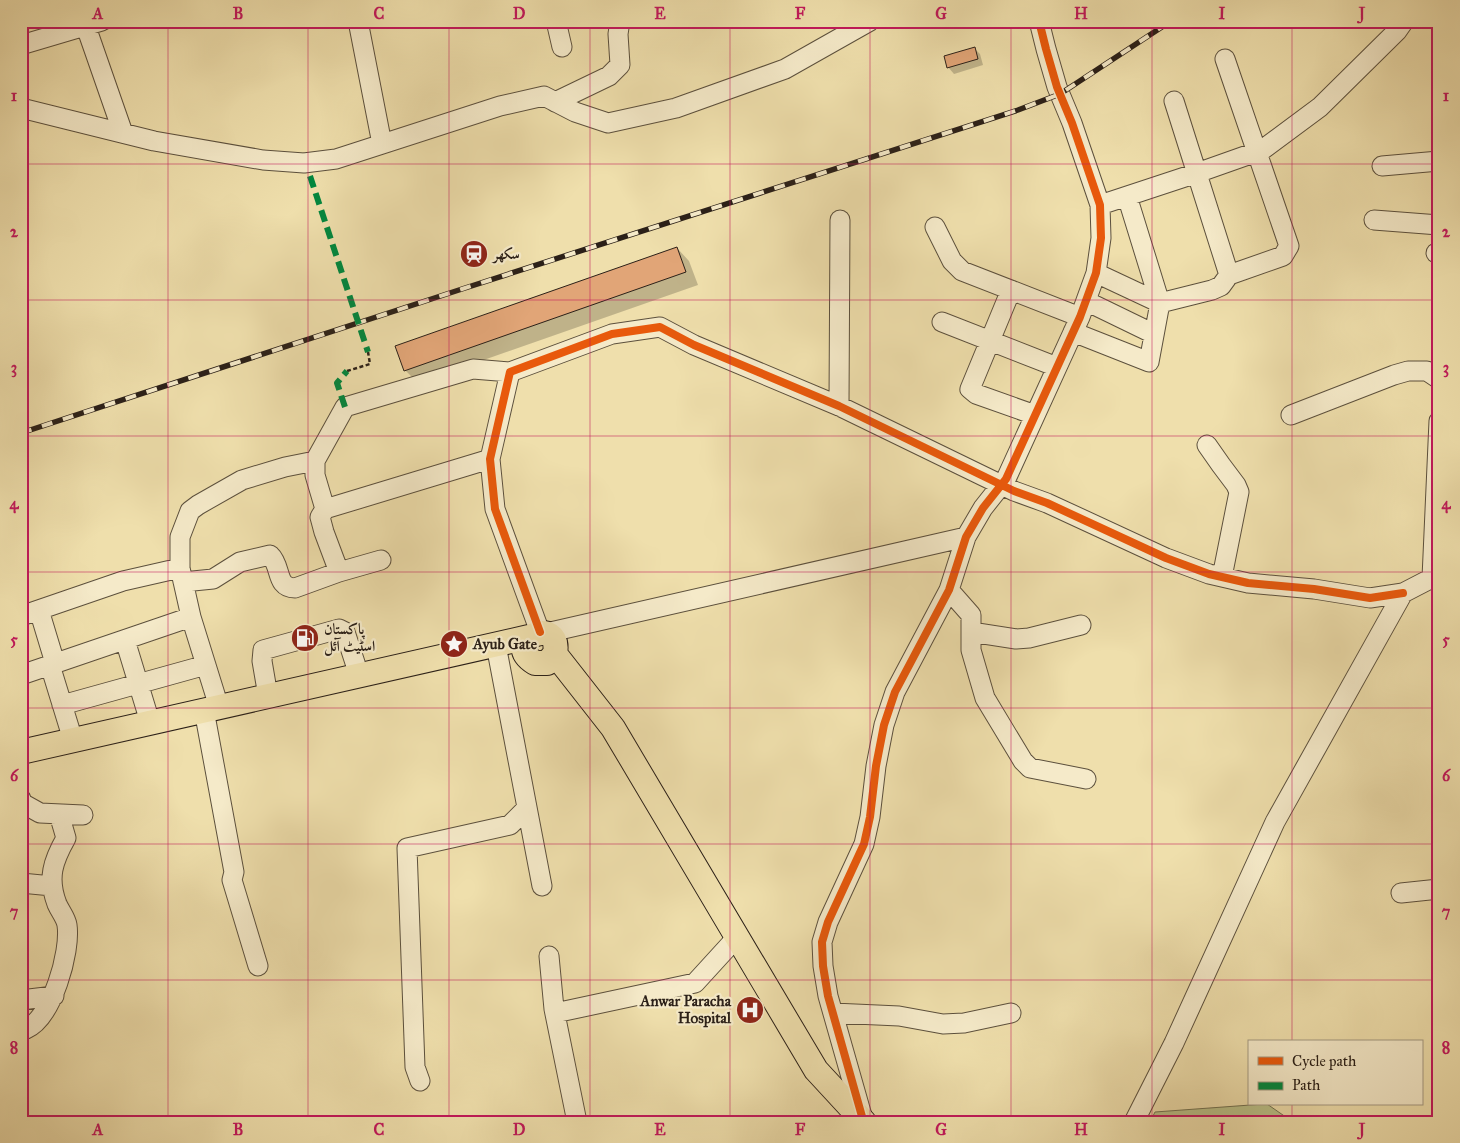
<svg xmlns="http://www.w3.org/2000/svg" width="1460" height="1143" viewBox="0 0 1460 1143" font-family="'IM FELL Great Primer',Amiri,serif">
	<rect width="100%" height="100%" fill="#efdfac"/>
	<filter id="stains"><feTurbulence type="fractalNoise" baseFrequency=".004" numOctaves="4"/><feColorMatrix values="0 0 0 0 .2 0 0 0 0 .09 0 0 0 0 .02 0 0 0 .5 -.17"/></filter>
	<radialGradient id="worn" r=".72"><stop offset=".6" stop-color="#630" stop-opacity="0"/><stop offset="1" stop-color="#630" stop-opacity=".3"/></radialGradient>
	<!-- green -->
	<path fill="#bac189" stroke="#727050" d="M1264,1104H1267L1293,1122H1150L1155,1112Z"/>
	<!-- shadow -->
	<path fill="#0003" d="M974,48L980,54L983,65L954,74L948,67Z
		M677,248L689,261L698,285L418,383L405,370Z"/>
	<!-- building -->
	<path fill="#e1a577" stroke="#2b2018" d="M975,47L978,59L947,68L944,56Z
		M677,247L686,272L404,371L395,346Z"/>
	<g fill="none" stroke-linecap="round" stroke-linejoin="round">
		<defs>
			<path id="minor" d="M84,21L123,133
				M358,21L382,144
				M556,21L562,47
				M21,45L102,21
				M1174,101L1229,275
				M555,102L609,76L620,65L618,34L620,21
				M21,108L154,141L263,160L304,163L336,159L500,106L544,96L575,112L608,123L676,108L785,69L870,21
				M1382,166L1439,161
				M1100,205L1197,173L1262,150L1320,107L1397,31L1404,21
				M1374,220L1439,225
				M935,227L952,261L962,271L1080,317
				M1436,253H1439
				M1096,273L1160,303L1212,290L1221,286L1229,275L1283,256L1289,246L1225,59
				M1011,290L970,389L976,394L1035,415
				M1086,301L1154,334
				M942,322L1057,367
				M1073,332L1149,362L1160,303L1127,196
				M839,406L840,220
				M1291,415L1394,375L1408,371H1427L1439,379
				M1207,445L1221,465L1236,485L1239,492L1222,577
				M325,509L490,459
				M339,572L324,532L320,517L325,509L315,475V461L345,407L473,369L510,372
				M1432,578L1439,421
				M183,582L213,579L240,562L270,555C282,566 275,588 295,588L339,572L381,560
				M949,590L971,615V650L985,698L1023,761L1030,768L1086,779
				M39,610L55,663
				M21,616L123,581L180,568
				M540,632L495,509L490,459L510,372L612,334L660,327L694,345L839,406L1014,491L1047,503L1166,558L1209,574L1248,583L1314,589L1370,598L1403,593
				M971,632L1016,639L1029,638L1081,625
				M546,633L966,537
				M125,640L150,722
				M496,645L542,886
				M50,665L73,740
				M21,675L191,617
				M268,696L262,661L263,650L339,629L345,632L359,675
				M62,705L206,665
				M219,707L191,617L180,568V537L190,511L198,505L242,480L285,467L315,461
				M204,710L234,872L232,880L258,966
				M21,799L22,803L40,813L83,815
				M21,883L52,886
				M1401,893L1439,889
				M549,956L554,1009L577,1122
				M21,1000L54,996
				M555,1013L695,983L737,937
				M833,1013L899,1016L943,1024L964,1023L1011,1013
				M21,1027L26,1029C52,1018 71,952 67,925C66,918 60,911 57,904C47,878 53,861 66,838L59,814
				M420,1081L415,1067L407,848L510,825L527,808
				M863,1119L828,996L823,966L822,942L828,922L864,844L870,817L876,766L884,725L895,692L949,590L966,537L983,508L1006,479L1080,317L1096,273L1101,238L1100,205L1072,123L1057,87L1046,49L1039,21
				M1134,1122L1174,1043L1275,822L1403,593L1432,578L1439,572"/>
			<path id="major" d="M555,654L547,663H535C499,641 562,613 555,654L613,728L816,1070L864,1122
				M21,752L529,637"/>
		</defs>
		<!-- minor casing -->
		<use href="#minor" stroke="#5c503d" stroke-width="21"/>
		<!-- major casing -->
		<use href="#major" stroke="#2b2018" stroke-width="26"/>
		<!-- path -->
		<path stroke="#2b2018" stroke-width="2.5" stroke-dasharray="4 2.5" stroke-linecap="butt" d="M347,371L370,364L368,352"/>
		<!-- minor -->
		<use href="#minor" stroke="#f5eac9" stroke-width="19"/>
		<!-- major -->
		<use href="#major" stroke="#efdfac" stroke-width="24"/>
		<defs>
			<path id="rail" d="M21,433L462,289L1018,110L1060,94L1171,21"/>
		</defs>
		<!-- rail casing -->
		<use href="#rail" stroke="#2b2018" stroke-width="5.5"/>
		<!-- rail -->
		<use href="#rail" stroke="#f5eac9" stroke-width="4" stroke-dasharray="11" stroke-linecap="butt"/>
		<!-- quiet -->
		<path stroke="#00873e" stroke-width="6" stroke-dasharray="12 6" stroke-linecap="butt" d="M310,176L368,352
			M345,407L337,383L347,371"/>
		<defs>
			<path id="cycleway" d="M540,632L495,509L490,459L510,372L612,334L660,327L694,345L839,406L1014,491L1047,503L1166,558L1209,574L1248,583L1314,589L1370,598L1403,593
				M863,1120L828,996L823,966L822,942L828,922L864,844L870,817L876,766L884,725L895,692L949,590L966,537L983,508L1006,479L1080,317L1096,273L1101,238L1100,205L1072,123L1057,87L1046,49L1039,21"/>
		</defs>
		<!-- cycleway casing -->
		<use href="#cycleway" stroke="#f5eac9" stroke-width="11"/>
		<!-- cycleway -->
		<use href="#cycleway" stroke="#e8590c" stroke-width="8"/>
	</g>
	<!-- grid -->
	<path fill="none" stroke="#c2185b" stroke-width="1" stroke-opacity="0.55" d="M168,21V1122M308,21V1122M449,21V1122M590,21V1122M730,21V1122M870,21V1122M1011,21V1122M1152,21V1122M1292,21V1042M21,164H1439M21,300H1439M21,436H1439M21,572H1439M21,708H1439M21,844H1439M21,980H1439M1292,1104V1122"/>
	<!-- icons -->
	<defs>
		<symbol id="station-disc" viewBox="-11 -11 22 22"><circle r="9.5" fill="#8f2418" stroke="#f5eac9"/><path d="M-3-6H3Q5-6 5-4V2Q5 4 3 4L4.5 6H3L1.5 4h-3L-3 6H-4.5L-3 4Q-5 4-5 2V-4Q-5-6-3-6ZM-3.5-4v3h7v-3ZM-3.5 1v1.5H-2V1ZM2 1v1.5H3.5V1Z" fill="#fff"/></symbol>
		<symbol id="fuel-disc" viewBox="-11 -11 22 22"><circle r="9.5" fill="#8f2418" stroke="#f5eac9"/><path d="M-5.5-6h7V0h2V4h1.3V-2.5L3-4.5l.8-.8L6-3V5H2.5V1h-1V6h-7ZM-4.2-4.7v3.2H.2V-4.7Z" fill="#fff"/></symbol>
		<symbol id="sight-disc" viewBox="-11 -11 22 22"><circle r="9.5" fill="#8f2418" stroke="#f5eac9"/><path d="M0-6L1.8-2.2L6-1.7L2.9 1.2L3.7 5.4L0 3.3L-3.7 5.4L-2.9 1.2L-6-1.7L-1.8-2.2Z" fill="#fff"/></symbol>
		<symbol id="hospital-disc" viewBox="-11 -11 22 22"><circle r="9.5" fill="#8f2418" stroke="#f5eac9"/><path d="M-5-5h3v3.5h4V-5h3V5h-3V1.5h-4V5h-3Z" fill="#fff"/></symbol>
	</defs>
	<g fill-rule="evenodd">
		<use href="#station-disc" x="458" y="238" width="32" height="32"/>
		<use href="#fuel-disc" x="289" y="622" width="32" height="32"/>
		<use href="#sight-disc" x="438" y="628" width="32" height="32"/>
		<use href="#hospital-disc" x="734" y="994" width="32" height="32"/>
	</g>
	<g text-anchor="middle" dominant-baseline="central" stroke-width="4.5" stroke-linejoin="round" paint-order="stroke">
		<!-- poi labels -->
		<g font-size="15" font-weight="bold" fill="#2b2018" stroke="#f5eac9" text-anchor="start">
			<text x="493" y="254">سكهر</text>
			<text x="324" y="629">پاکستان<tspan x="324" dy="17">اسٹیٹ آئل</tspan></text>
			<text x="473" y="644">Ayub Gate</text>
			<text x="731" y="1001" text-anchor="end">Anwar Paracha<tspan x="731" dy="17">Hospital</tspan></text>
		</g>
	</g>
	<!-- margin -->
	<rect width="1460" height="1143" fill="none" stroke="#efdfac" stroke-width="55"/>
	<!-- legend -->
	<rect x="1248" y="1040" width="175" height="65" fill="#f5eac9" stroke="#a49982"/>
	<rect x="1258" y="1057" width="25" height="8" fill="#e8590c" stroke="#a49982"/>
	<text x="1292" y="1066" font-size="15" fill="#2b2018">Cycle path</text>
	<rect x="1258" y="1082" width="25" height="8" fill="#00873e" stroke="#a49982"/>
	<text x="1292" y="1090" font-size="15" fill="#2b2018">Path</text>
	<rect x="28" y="28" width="1404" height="1088" fill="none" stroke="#c2185b" stroke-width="2"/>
	<g font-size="16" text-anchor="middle" font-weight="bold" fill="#c2185b">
		<text x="98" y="19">A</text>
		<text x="238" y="19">B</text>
		<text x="379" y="19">C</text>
		<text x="519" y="19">D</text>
		<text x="660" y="19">E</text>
		<text x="800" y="19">F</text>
		<text x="941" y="19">G</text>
		<text x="1081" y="19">H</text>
		<text x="1222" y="19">I</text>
		<text x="1362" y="19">J</text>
		<text x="14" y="101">1</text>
		<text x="1446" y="101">1</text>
		<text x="14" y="237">2</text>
		<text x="1446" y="237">2</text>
		<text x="14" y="373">3</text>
		<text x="1446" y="373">3</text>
		<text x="14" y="509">4</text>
		<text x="1446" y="509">4</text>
		<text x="14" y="645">5</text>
		<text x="1446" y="645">5</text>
		<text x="14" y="781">6</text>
		<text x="1446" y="781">6</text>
		<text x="14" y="917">7</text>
		<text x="1446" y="917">7</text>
		<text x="14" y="1053">8</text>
		<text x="1446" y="1053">8</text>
		<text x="98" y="1135">A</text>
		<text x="238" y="1135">B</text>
		<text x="379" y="1135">C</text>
		<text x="519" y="1135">D</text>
		<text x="660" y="1135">E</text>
		<text x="800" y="1135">F</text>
		<text x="941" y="1135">G</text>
		<text x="1081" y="1135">H</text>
		<text x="1222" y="1135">I</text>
		<text x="1362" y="1135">J</text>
	</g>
	<rect width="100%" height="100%" filter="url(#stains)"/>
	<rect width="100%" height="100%" fill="url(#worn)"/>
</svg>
